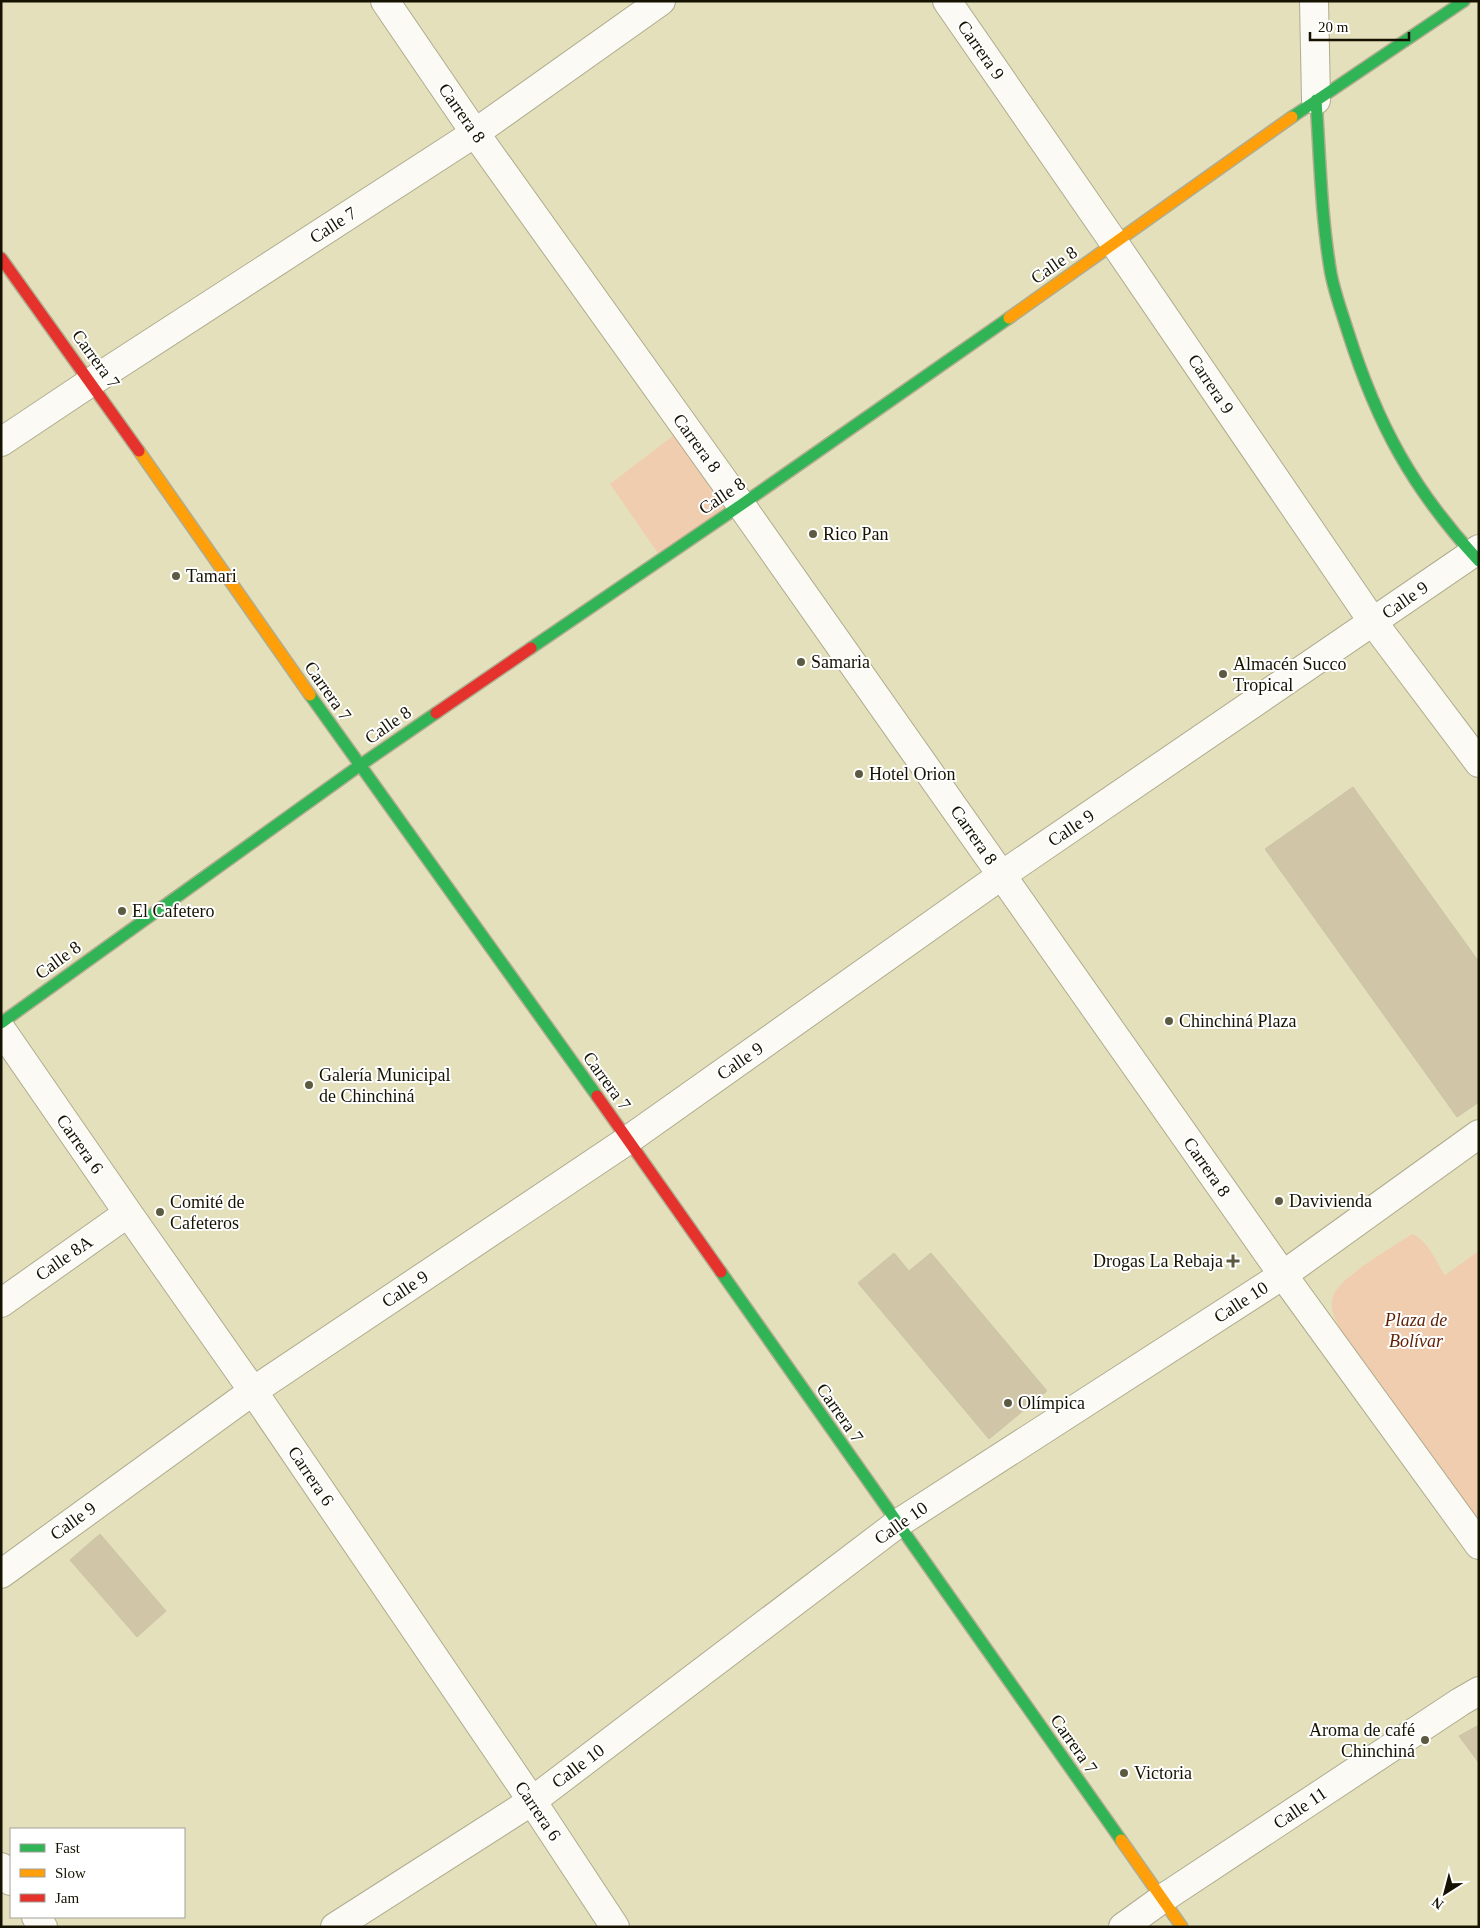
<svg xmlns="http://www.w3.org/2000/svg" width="1480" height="1928" viewBox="0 0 1480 1928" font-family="Georgia,serif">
	<rect width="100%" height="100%" fill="#e4e0bc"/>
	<!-- green -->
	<path fill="#f1cdaf" d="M674,435L729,508L660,556L610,484Z
		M1412,1234C1427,1239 1436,1262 1445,1275L1479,1251V1530L1340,1329C1335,1318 1329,1308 1333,1296C1340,1277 1394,1246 1412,1234Z"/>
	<!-- building -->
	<path fill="#d0c6a7" stroke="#cbc3a7" d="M1353,787L1479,962V1102L1457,1117L1265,849Z
		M894,1253L909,1271L931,1253L1047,1391L989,1439L858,1283Z
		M100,1534L166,1611L137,1637L70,1560Z
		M1479,1725V1763L1459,1736Z"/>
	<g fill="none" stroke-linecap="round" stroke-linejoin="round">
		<defs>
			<path id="street" d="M385,1L475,133L741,505L1283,1275L1479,1545
				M947,1L1115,244L1373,622L1479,763
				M1314,1L1316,100
				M1,442L91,382L475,133L661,1
				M1,1029L128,1213L253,1391L532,1801L615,1927
				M1,1303L128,1213
				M1,1574L253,1391L628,1140L1002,875L1479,549
				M1,1867L11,1881
				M36,1917L43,1927
				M335,1927L532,1801L897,1524L1283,1275L1479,1134
				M1123,1927L1162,1899L1460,1702L1479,1691"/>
			<path id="fast" d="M1316,100C1320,158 1321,217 1331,274C1335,294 1342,313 1348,332C1377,424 1413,490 1479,561
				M1292,117L1464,1
				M531,648L741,505L1009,318
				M310,695L597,1096
				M1,1023L359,766L436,713
				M721,1272L1121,1840"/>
			<path id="slow" d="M1009,318L1292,117
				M139,451L310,695
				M1121,1840L1182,1927"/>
			<path id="jam" d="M1,258L139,451
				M436,713L531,648
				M597,1096L721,1272"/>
		</defs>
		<!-- street casing -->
		<use href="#street" stroke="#afac8f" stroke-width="30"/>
		<!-- fast casing -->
		<use href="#fast" stroke="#afac8f" stroke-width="14"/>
		<!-- slow casing -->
		<use href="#slow" stroke="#afac8f" stroke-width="14"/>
		<!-- jam casing -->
		<use href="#jam" stroke="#afac8f" stroke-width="14"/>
		<!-- street -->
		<use href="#street" stroke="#fbfaf5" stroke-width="28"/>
		<!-- fast -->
		<use href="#fast" stroke="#30b455" stroke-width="11"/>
		<!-- slow -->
		<use href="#slow" stroke="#ff9f0a" stroke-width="11"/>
		<!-- jam -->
		<use href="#jam" stroke="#e5322d" stroke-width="11"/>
	</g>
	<!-- markers -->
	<g fill="#5d5a42" stroke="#fff" stroke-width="2">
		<circle cx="813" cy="534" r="5"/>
		<circle cx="176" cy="576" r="5"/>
		<circle cx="801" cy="662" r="5"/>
		<circle cx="1223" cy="674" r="5"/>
		<circle cx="859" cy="774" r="5"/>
		<circle cx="122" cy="911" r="5"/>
		<circle cx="1169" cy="1021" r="5"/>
		<circle cx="309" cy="1085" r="5"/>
		<circle cx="1279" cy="1201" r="5"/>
		<circle cx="160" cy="1212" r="5"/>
		<path d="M1230.5 1253.5h5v5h5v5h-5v5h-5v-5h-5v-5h5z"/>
		<circle cx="1008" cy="1403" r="5"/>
		<circle cx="1425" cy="1740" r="5"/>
		<circle cx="1124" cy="1773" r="5"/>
	</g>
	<g text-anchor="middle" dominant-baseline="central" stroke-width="4" stroke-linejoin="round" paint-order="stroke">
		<!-- street labels -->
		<g font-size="18" fill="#151200" stroke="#fff">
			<text transform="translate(981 50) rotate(55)">Carrera 9</text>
			<text transform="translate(462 113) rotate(55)">Carrera 8</text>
			<text transform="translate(333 225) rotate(-33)">Calle 7</text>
			<text transform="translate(1054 265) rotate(-35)">Calle 8</text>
			<text transform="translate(96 359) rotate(54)">Carrera 7</text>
			<text transform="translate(1211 384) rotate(56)">Carrera 9</text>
			<text transform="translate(697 443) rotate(54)">Carrera 8</text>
			<text transform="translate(722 496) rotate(-34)">Calle 8</text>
			<text transform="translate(1405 600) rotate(-35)">Calle 9</text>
			<text transform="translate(328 691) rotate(55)">Carrera 7</text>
			<text transform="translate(388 725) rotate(-35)">Calle 8</text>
			<text transform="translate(1071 828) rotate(-34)">Calle 9</text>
			<text transform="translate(974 835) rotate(55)">Carrera 8</text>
			<text transform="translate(58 960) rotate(-36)">Calle 8</text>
			<text transform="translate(740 1061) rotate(-35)">Calle 9</text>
			<text transform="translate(607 1081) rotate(54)">Carrera 7</text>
			<text transform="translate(80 1144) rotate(55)">Carrera 6</text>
			<text transform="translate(1207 1167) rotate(55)">Carrera 8</text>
			<text transform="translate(64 1258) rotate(-35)">Calle 8A</text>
			<text transform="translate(405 1289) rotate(-34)">Calle 9</text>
			<text transform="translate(1241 1302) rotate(-33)">Calle 10</text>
			<text transform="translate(840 1413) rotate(55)">Carrera 7</text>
			<text transform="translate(311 1476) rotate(56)">Carrera 6</text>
			<text transform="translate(73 1521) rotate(-36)">Calle 9</text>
			<text transform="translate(901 1523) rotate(-35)">Calle 10</text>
			<text transform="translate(1074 1744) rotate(55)">Carrera 7</text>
			<text transform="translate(578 1766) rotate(-37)">Calle 10</text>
			<text transform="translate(1300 1808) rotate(-34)">Calle 11</text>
			<text transform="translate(538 1811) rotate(56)">Carrera 6</text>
		</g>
		<!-- poi labels -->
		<g font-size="18" fill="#151200" stroke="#fff" text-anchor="start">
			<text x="823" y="534">Rico Pan</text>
			<text x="186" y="576">Tamari</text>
			<text x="811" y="662">Samaria</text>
			<text x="1233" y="664">Almacén Succo<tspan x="1233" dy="21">Tropical</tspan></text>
			<text x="869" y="774">Hotel Orion</text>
			<text x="132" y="911">El Cafetero</text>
			<text x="1179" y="1021">Chinchiná Plaza</text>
			<text x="319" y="1075">Galería Municipal<tspan x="319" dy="21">de Chinchiná</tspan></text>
			<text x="1289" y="1201">Davivienda</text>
			<text x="170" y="1202">Comité de<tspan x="170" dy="21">Cafeteros</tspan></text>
			<text x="1223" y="1261" text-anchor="end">Drogas La Rebaja</text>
			<text x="1018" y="1403">Olímpica</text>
			<text x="1415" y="1730" text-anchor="end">Aroma de café<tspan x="1415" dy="21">Chinchiná</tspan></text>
			<text x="1134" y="1773">Victoria</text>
		</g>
		<!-- park labels -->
		<g font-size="18" font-style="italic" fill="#611f00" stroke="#fff">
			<text x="1416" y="1320">Plaza de<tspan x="1416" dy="21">Bolívar</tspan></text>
		</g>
	</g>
	<!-- border -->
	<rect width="1480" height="1928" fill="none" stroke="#151200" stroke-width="5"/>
	<!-- legend -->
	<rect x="10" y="1828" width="175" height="90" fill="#ffffff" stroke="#a1a099"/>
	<rect x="20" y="1844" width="25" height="8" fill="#30b455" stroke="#a1a099"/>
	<text x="55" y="1853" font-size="15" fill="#151200">Fast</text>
	<rect x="20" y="1869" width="25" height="8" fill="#ff9f0a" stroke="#a1a099"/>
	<text x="55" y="1878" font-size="15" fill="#151200">Slow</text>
	<rect x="20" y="1894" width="25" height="8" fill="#e5322d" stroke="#a1a099"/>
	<text x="55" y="1903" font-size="15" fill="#151200">Jam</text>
	<!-- north arrow -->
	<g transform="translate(1445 1893) rotate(216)" stroke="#ffffff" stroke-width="4" paint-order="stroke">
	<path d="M0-4L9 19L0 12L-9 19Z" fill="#151200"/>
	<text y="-8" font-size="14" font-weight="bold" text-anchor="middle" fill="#151200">N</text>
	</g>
	<!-- scale -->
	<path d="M1310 32v8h99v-8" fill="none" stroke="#151200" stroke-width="2.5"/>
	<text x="1318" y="32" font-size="15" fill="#151200" stroke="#ffffff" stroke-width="4" paint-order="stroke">20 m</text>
</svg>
